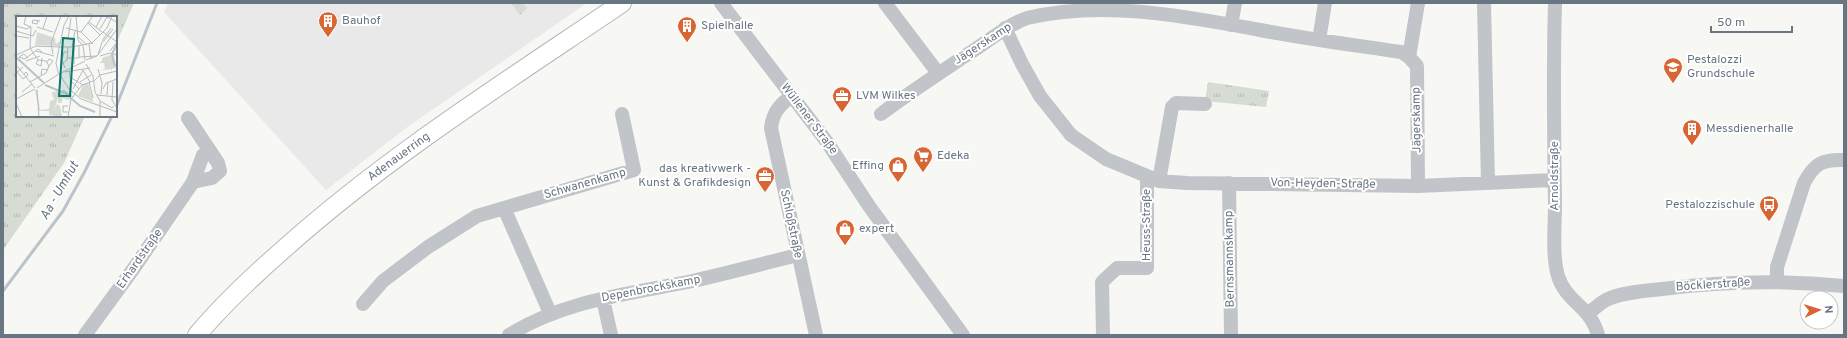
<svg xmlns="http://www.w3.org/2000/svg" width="1847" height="338" viewBox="0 0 1847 338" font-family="Overpass,sans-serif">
	<defs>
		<pattern id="grass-tufts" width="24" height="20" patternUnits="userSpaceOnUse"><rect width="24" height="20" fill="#d6dcd4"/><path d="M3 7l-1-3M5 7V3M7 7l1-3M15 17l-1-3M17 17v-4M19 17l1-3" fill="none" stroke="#b1b7b1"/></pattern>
	</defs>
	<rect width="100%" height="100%" fill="#f7f7f4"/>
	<!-- built -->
	<path fill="#e8e9e8" d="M168,3H587L406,128L326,190L164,12Z"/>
	<!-- grass -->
	<path fill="url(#grass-tufts)" d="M3,3H134L116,44V17H17V116H85L64,163L3,250Z
		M511,3H523L527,8L520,15Z
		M1208,82L1269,91L1266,107L1205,101Z"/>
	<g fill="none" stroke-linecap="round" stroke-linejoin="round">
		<!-- stream -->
		<path stroke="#bbc4ca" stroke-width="3" d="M116,107L157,3
			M3,291L63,211L84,173L112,116"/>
		<defs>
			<path id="major" d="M197,335C224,303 254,275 285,248C388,156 507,81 622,3"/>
		</defs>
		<!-- major casing -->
		<use href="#major" stroke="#b4b8bc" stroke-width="20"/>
		<!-- minor -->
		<path stroke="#c1c4c8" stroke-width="14" d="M721,3L827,142L869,206L963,335
			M885,3L938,73
			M1484,3L1488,183
			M1555,3C1553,70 1554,137 1555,204C1555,225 1552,256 1558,276C1566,302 1591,307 1598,335
			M1231,25L1235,3
			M1005,28L1022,64L1040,96L1071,135L1106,159L1159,181L1187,183L1418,186L1554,180
			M1319,40L1325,3
			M1409,57L1418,3
			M791,96C779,106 773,112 771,128L816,335
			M881,114C909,93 938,74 968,54C988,42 1005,26 1027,18C1104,0 1184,16 1260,30C1307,39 1354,45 1401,52L1409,57L1417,66L1418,186
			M1159,181L1172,107L1176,103L1205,104
			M193,182L203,155L210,151
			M1229,183L1231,335
			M504,208L550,313
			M1777,281V267L1804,183C1814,164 1822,159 1844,160
			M603,299L611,335
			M363,304L383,281L428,247L477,216L634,170L622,114
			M1589,313C1594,309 1601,302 1608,299C1624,292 1645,291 1662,289C1723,281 1782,280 1844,286
			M85,335L134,268L193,182L212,178L220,171L218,163L188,118
			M509,335C563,301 627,294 688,282C725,274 761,264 798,255
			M1103,335L1102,282L1117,268H1147V176"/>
		<!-- major -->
		<use href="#major" stroke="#fff" stroke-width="18"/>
	</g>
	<!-- icons -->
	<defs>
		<symbol id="building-pin" viewBox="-11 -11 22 30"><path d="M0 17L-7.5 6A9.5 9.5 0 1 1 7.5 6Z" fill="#d86534" stroke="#fff"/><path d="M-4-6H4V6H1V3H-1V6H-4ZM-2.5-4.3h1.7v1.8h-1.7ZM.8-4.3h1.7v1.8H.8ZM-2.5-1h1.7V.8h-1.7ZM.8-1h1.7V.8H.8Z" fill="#fff"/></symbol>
		<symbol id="school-pin" viewBox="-11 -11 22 30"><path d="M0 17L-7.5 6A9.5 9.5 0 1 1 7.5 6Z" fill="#d86534" stroke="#fff"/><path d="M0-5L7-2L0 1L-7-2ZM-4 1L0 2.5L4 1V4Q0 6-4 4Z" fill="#fff"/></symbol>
		<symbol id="office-pin" viewBox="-11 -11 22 30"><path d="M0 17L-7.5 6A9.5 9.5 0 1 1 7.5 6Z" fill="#d86534" stroke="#fff"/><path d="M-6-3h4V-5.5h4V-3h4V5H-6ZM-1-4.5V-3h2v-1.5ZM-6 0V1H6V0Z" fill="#fff"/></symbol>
		<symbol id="supermarket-pin" viewBox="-11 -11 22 30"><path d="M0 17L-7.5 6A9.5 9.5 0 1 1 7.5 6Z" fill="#d86534" stroke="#fff"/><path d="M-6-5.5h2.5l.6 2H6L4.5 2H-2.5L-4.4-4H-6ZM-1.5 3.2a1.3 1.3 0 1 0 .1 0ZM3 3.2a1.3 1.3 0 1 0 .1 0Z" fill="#fff"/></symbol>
		<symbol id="shop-pin" viewBox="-11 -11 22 30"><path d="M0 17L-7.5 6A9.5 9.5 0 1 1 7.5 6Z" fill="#d86534" stroke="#fff"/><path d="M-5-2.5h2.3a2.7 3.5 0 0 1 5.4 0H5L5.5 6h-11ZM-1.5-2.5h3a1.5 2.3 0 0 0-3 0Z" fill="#fff"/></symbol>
		<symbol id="bus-pin" viewBox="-11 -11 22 30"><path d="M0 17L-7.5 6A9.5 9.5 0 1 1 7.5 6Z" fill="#d86534" stroke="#fff"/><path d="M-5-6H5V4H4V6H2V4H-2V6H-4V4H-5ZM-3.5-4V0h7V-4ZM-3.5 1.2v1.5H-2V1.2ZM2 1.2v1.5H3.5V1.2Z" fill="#fff"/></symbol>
	</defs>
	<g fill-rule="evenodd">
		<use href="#building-pin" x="317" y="10" width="22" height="30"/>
		<use href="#building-pin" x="676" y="15" width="22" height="30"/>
		<use href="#school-pin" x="1662" y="56" width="22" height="30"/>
		<use href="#office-pin" x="831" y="85" width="22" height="30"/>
		<use href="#building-pin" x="1681" y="118" width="22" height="30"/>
		<use href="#supermarket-pin" x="912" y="145" width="22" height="30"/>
		<use href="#shop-pin" x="887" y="155" width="22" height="30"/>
		<use href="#office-pin" x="754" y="165" width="22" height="30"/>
		<use href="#bus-pin" x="1758" y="194" width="22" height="30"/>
		<use href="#shop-pin" x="834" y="218" width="22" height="30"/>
	</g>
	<g text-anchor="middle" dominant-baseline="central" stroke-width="4" stroke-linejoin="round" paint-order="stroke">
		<!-- poi labels -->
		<g font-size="12" fill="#687583" stroke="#fff" text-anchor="start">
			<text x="342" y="21">Bauhof</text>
			<text x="701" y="26">Spielhalle</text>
			<text x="1687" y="60">Pestalozzi<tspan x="1687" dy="14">Grundschule</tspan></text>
			<text x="856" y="96">LVM Wilkes</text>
			<text x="1706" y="129">Messdienerhalle</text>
			<text x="937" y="156">Edeka</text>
			<text x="884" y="166" text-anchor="end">Effing</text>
			<text x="751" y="169" text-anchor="end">das kreativwerk -<tspan x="751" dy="14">Kunst &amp; Grafikdesign</tspan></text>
			<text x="1755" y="205" text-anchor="end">Pestalozzischule</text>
			<text x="859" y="229">expert</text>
		</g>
		<!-- street labels -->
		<g font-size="12" fill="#687583" stroke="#fff">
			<text transform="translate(983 44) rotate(-33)">Jägerskamp</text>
			<text transform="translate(809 119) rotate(53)">Wüllener Straße</text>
			<text transform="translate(1417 120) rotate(-91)">Jägerskamp</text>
			<text transform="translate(399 157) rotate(-36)">Adenauerring</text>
			<text transform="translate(1555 176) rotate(-90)">Arnoldstraße</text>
			<text transform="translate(585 184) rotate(-16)">Schwanenkamp</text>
			<text transform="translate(1323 184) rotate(1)">Von-Heyden-Straße</text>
			<text transform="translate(791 224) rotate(78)">Schloßstraße</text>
			<text transform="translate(1147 225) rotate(-90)">Heuss-Straße</text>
			<text transform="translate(140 259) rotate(-55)">Erhardstraße</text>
			<text transform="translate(1230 259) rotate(-91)">Bernsmannskamp</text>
			<text transform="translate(1713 285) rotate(-4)">Böcklerstraße</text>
			<text transform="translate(651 289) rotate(-11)">Depenbrockskamp</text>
		</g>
		<!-- water labels -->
		<g font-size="13" font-style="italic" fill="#64767f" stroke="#fff">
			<text transform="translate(60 191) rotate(-60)">Aa - Umflut</text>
		</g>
	</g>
	<!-- overview -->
	<g transform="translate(16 16)">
		<rect width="101" height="101" fill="#f7f7f4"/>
		<path d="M97,38L101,51L96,53V56L95,53L82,55L89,53L88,47H83L86,45V42ZM43,75L54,83L53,84L46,82V87H42V83H38L36,78V76ZM41,88L44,90L46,101L33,99V95H38Z" fill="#d6dcd4"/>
		<path d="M21,16L39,22L40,28L45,24L43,30L19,29ZM19,74H21L24,94L33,93L34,85L42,82L38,95H23Z" fill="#d6dcd4"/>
		<path d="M72,67L77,84V86L62,80L67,69Z" fill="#d6dcd4"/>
		<path fill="none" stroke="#bbc4ca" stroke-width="2" d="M101,28L96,38L98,48L101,50M0,41L28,67M29,69L49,77L64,90L79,96"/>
		<path fill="none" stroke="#b5bbc0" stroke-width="1" d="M10,0L8,8L15,11L14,32L22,44L30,45L33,50L30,57L14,66M53,0L48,9L40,47L42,56L53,73L65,83L101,96M60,0L62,24L67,30L69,44M89,0L101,6M22,5L21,8L16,7L17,4L24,5M73,6L86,16M72,7L84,19M0,10L11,13L15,10M21,11L37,16M80,11L86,0M50,12L65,16L77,0M27,13L31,0M84,13L91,1M0,15L17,20L20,14M65,16L77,28M87,16L101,26L94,35M0,20L13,22M61,20L71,29M52,23L55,2M86,25L95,12M87,26L97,13M73,28L75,43M44,31H55L76,27L91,12L96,0M56,31L59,15M20,35L38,40M37,38L35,27L45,0M0,39L20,30L44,31M82,39L86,26M84,40L94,37L101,39M63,41L81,40M51,42H63V30M9,43L22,33L26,36M9,43L3,41L8,38L12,42M22,44L20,48L25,50L26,42M70,44L81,40L101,13M10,45L24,40M31,46L33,43L37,45L33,50M46,48L51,44L52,31M58,48V30M70,48L77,60L79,76L84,85V101M1,50L19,72M7,51L1,56L7,63L12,59L10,56L8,58M49,52L46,44L48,36H52M82,53L86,67L85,78M67,54L74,66M53,55L55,65L63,73M49,56L74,52M43,58L69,45M25,59L26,53L32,54M54,61L67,69M78,65L84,59L101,55M64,66L75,59M73,66L77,82M97,66L96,84L101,92M21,72L43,58M57,73L67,54M87,73L90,67L101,63M21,74L23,101M47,74L57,81M6,76L16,68M81,79L101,81M91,79L92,67M0,83L19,73M84,85L96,92L98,90M0,87L6,101M52,96H47V90H52M52,101L55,83L66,69L77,65"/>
		<path fill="#0f766e" fill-opacity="0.15" stroke="#0f766e" stroke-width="2" d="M47,22L58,23L54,80H43Z"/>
		<rect width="101" height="101" fill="none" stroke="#687583" stroke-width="2"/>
	</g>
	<!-- border -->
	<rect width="1847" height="338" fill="none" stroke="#687583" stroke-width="8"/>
	<!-- north arrow -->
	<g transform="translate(1819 310) rotate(86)"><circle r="19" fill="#ffffff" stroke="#c3c8cd"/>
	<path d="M0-3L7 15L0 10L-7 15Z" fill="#d86534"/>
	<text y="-6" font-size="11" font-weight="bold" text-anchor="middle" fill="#687583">N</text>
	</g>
	<!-- scale -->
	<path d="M1711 26v6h81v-6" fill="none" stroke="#687583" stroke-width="2"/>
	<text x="1717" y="26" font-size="12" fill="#687583" stroke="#ffffff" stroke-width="3" paint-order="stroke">50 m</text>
</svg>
